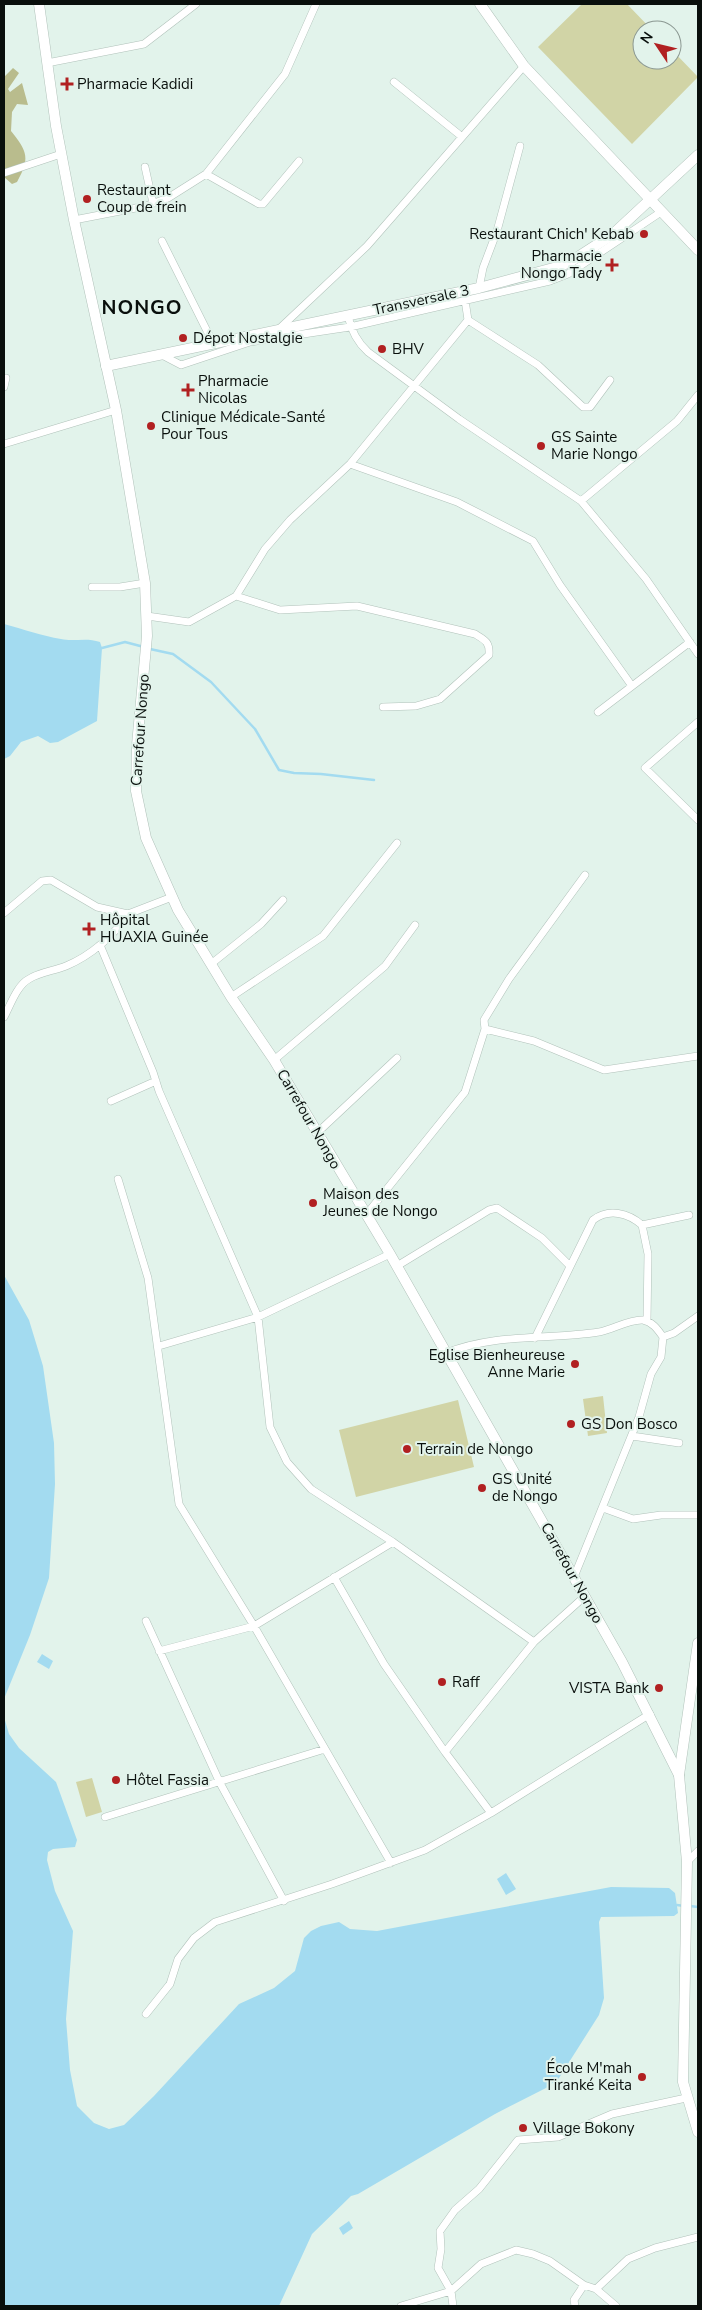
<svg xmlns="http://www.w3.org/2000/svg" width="702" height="2310" viewBox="0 0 702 2310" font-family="'Nunito Sans',sans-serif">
	<rect width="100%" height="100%" fill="#e2f3eb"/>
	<!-- green -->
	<path fill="#d1d4a6" d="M582,4H627L652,30H642V60H672V50L698,77L632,144L538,47Z
		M603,1396L607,1433L588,1436L583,1399Z
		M458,1400L474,1467L356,1497L339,1430Z
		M92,1778L102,1812L86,1817L76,1782Z"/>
	<!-- forest -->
	<path fill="#b9bc8d" d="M13,68L19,73L8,89L10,92L22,83L28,105L17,104L12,112L11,131C28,152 30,159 17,182L12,184L4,177V77Z"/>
	<!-- water -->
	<path fill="#a3dbf0" d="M4,624C23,629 42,636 61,639C74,642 86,637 100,642L102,648L97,721L58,742L50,743L38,736L21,742L10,756L4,759Z
		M4,1275L29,1320L43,1366L54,1443L55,1484L49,1578L30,1635L4,1699V1717L9,1734L19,1748L56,1782L77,1840L75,1847L53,1849L48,1852L47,1860L55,1891L73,1931L66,2019L70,2070L77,2106L94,2123L109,2129L124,2125L154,2096L239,2004L274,1988L295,1971L304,1938L311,1931L321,1926L339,1922L350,1929L377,1931L611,1887L669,1888L675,1893L678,1913L674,1916L601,1917L599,1922L604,1998L599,2015L559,2078L546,2088L495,2114L358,2194L351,2196L312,2234L279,2306H4Z
		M42,1654L53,1661L49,1669L37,1662Z
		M506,1873L516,1889L506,1895L497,1879Z
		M349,2221L353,2228L343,2235L339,2228Z"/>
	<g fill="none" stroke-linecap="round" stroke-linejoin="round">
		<!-- stream -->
		<path stroke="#a3dbf0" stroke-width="2.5" d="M102,648L125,642L144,647
			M150,649L173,654L211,682L255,729L279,770L294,773L321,774L374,780
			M677,1905L684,1906
			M690,1906L698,1907"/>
		<defs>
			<path id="street" d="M47,63L144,44L196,4
				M394,82L461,136
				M145,167L153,203
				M4,173L61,154
				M206,174L259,204H263L299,161
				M74,220L146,206L168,198L206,174L285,74L316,4
				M162,241L213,343
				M479,288L483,268L497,231L520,146
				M348,316C351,330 357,342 368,352L459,419L581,501L646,579L698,654
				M468,320L538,365L583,407H590L610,380
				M279,329L367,246L524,66
				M160,354L181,365L250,342L350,327L550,281L568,274L661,212
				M4,387L6,378
				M4,444L116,410
				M350,464L457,502L533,541L560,585L632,686
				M581,501L677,421L698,395
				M92,587H120L145,583
				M236,596L265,549L290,520L350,464L468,320L465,300
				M147,616L189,622L236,596L280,610L357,606L475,634C485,640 490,642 489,655L440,699L416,706L383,707
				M598,712L690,642
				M698,820L645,768L698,722
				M4,913L42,881L51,880L97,907L128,914L172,897
				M100,945L153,1072L159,1091L258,1317L270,1427L287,1462L311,1489L393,1542L534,1642
				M211,964L261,924L283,900
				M231,997L323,936L397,843
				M4,1017C10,1006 17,985 29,979C40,972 54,971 66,966C90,956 114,936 128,914
				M485,1029L534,1041L604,1070L698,1056
				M274,1060L385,966L415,925
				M111,1101L156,1081
				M317,1133L397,1058
				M118,1179L148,1278L179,1504L254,1626L391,1863
				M366,1215L465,1092L485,1029L484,1020L509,979L585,875
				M642,1225L689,1215
				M397,1266L489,1210L497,1208L542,1238L569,1265
				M663,1337L674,1333L698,1316
				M535,1338L593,1220C609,1208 628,1213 642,1225L648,1254L647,1321
				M159,1346L258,1317L390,1254
				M446,1353C495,1333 548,1340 599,1332C612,1330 629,1319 643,1320C653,1322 658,1330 663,1337L661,1357L651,1374L639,1417L574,1577
				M632,1436L679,1443
				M603,1508L633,1519L661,1515H698
				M334,1577L384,1664L445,1752L491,1813
				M146,1621L220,1783L284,1901
				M159,1651L254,1626L393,1542
				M445,1752L534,1642L584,1597
				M105,1817L325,1749
				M687,1862L698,1851
				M146,2014L170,1984L178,1959L194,1938L215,1922L332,1884L425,1850L491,1813L650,1714
				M596,2289L628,2259L655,2248L698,2237
				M401,2306L451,2291L481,2264L516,2250L533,2254L550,2261L584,2285L596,2289L616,2306
				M453,2306L451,2291L438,2268L441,2249L440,2231L455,2210L479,2189L518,2140L558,2137L612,2114L686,2098
				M575,2306L574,2300L584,2285"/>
			<path id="secondary" d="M480,4L524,66L698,250
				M106,366L479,288L557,267L570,262L612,235L698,155
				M679,1775L698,1643"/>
			<path id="primary" d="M39,4L56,126L74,220L116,410L145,583L147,636L137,745L136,791L146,838L178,910L231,997L274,1060L390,1254L622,1662L679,1775L687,1862L683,2082L698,2132"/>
		</defs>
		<!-- street casing -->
		<use href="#street" stroke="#b1c2ba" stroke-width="8"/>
		<!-- secondary casing -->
		<use href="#secondary" stroke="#b1c2ba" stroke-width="11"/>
		<!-- primary casing -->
		<use href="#primary" stroke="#b1c2ba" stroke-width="11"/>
		<!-- street -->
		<use href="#street" stroke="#fff" stroke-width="7"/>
		<!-- secondary -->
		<use href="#secondary" stroke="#fff" stroke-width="10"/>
		<!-- primary -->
		<use href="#primary" stroke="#fff" stroke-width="10"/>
	</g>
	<!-- markers -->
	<g fill="#b12021" stroke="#e2f3eb" stroke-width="2">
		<path d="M64.5 76.5h5v5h5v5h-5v5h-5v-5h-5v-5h5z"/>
		<circle cx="87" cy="199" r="5"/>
		<circle cx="644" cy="234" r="5"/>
		<path d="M609.5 257.5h5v5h5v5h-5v5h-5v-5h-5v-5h5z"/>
		<circle cx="183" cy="338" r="5"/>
		<circle cx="382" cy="349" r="5"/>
		<path d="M185.5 382.5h5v5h5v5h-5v5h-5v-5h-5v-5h5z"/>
		<circle cx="151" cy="426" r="5"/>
		<circle cx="541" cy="446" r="5"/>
		<path d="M86.5 921.5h5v5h5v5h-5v5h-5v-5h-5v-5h5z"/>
		<circle cx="313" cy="1203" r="5"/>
		<circle cx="575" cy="1364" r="5"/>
		<circle cx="571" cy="1424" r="5"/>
		<circle cx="407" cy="1449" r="5"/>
		<circle cx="482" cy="1488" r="5"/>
		<circle cx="442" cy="1682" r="5"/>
		<circle cx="659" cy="1688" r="5"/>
		<circle cx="116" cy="1780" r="5"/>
		<circle cx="642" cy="2077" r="5"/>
		<circle cx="523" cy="2128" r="5"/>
	</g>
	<g text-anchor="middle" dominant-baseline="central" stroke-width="4" stroke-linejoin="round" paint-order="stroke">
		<!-- poi labels -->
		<g font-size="15" fill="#090f0c" stroke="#e2f3eb" text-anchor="start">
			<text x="77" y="84">Pharmacie Kadidi</text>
			<text x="97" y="190">Restaurant<tspan x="97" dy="17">Coup de frein</tspan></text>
			<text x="634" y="234" text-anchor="end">Restaurant Chich' Kebab</text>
			<text x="602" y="256" text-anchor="end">Pharmacie<tspan x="602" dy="17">Nongo Tady</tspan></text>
			<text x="193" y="338">Dépot Nostalgie</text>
			<text x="392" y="349">BHV</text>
			<text x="198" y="381">Pharmacie<tspan x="198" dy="17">Nicolas</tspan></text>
			<text x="161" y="417">Clinique Médicale-Santé<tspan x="161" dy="17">Pour Tous</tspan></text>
			<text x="551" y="437">GS Sainte<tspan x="551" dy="17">Marie Nongo</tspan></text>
			<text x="100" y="920">Hôpital<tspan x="100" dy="17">HUAXIA Guinée</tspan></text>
			<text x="323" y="1194">Maison des<tspan x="323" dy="17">Jeunes de Nongo</tspan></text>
			<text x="565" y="1355" text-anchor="end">Eglise Bienheureuse<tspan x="565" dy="17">Anne Marie</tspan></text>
			<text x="581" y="1424">GS Don Bosco</text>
			<text x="417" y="1449">Terrain de Nongo</text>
			<text x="492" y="1479">GS Unité<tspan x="492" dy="17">de Nongo</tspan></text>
			<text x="452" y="1682">Raff</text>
			<text x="649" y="1688" text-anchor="end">VISTA Bank</text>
			<text x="126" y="1780">Hôtel Fassia</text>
			<text x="632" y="2068" text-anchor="end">École M'mah<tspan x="632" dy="17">Tiranké Keita</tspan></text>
			<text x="533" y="2128">Village Bokony</text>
		</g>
		<!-- street labels -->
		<g font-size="15" fill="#090f0c" stroke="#e2f3eb">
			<text transform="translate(421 300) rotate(-12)">Transversale 3</text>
			<text transform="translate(140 730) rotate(-86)">Carrefour Nongo</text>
			<text transform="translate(309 1119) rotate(60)">Carrefour Nongo</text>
			<text transform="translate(572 1573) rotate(61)">Carrefour Nongo</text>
		</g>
		<!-- district labels -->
		<g font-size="20" font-weight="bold" letter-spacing="1" fill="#090f0c" stroke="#e2f3eb">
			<text x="142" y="307">NONGO</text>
		</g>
	</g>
	<!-- border -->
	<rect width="702" height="2310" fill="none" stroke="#090f0c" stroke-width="10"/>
	<!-- north arrow -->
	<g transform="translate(657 45) rotate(305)"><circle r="24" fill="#e2f3eb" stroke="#8b9892"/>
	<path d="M0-4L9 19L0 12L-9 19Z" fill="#b12021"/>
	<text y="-8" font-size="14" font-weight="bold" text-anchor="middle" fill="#090f0c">N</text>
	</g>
</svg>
